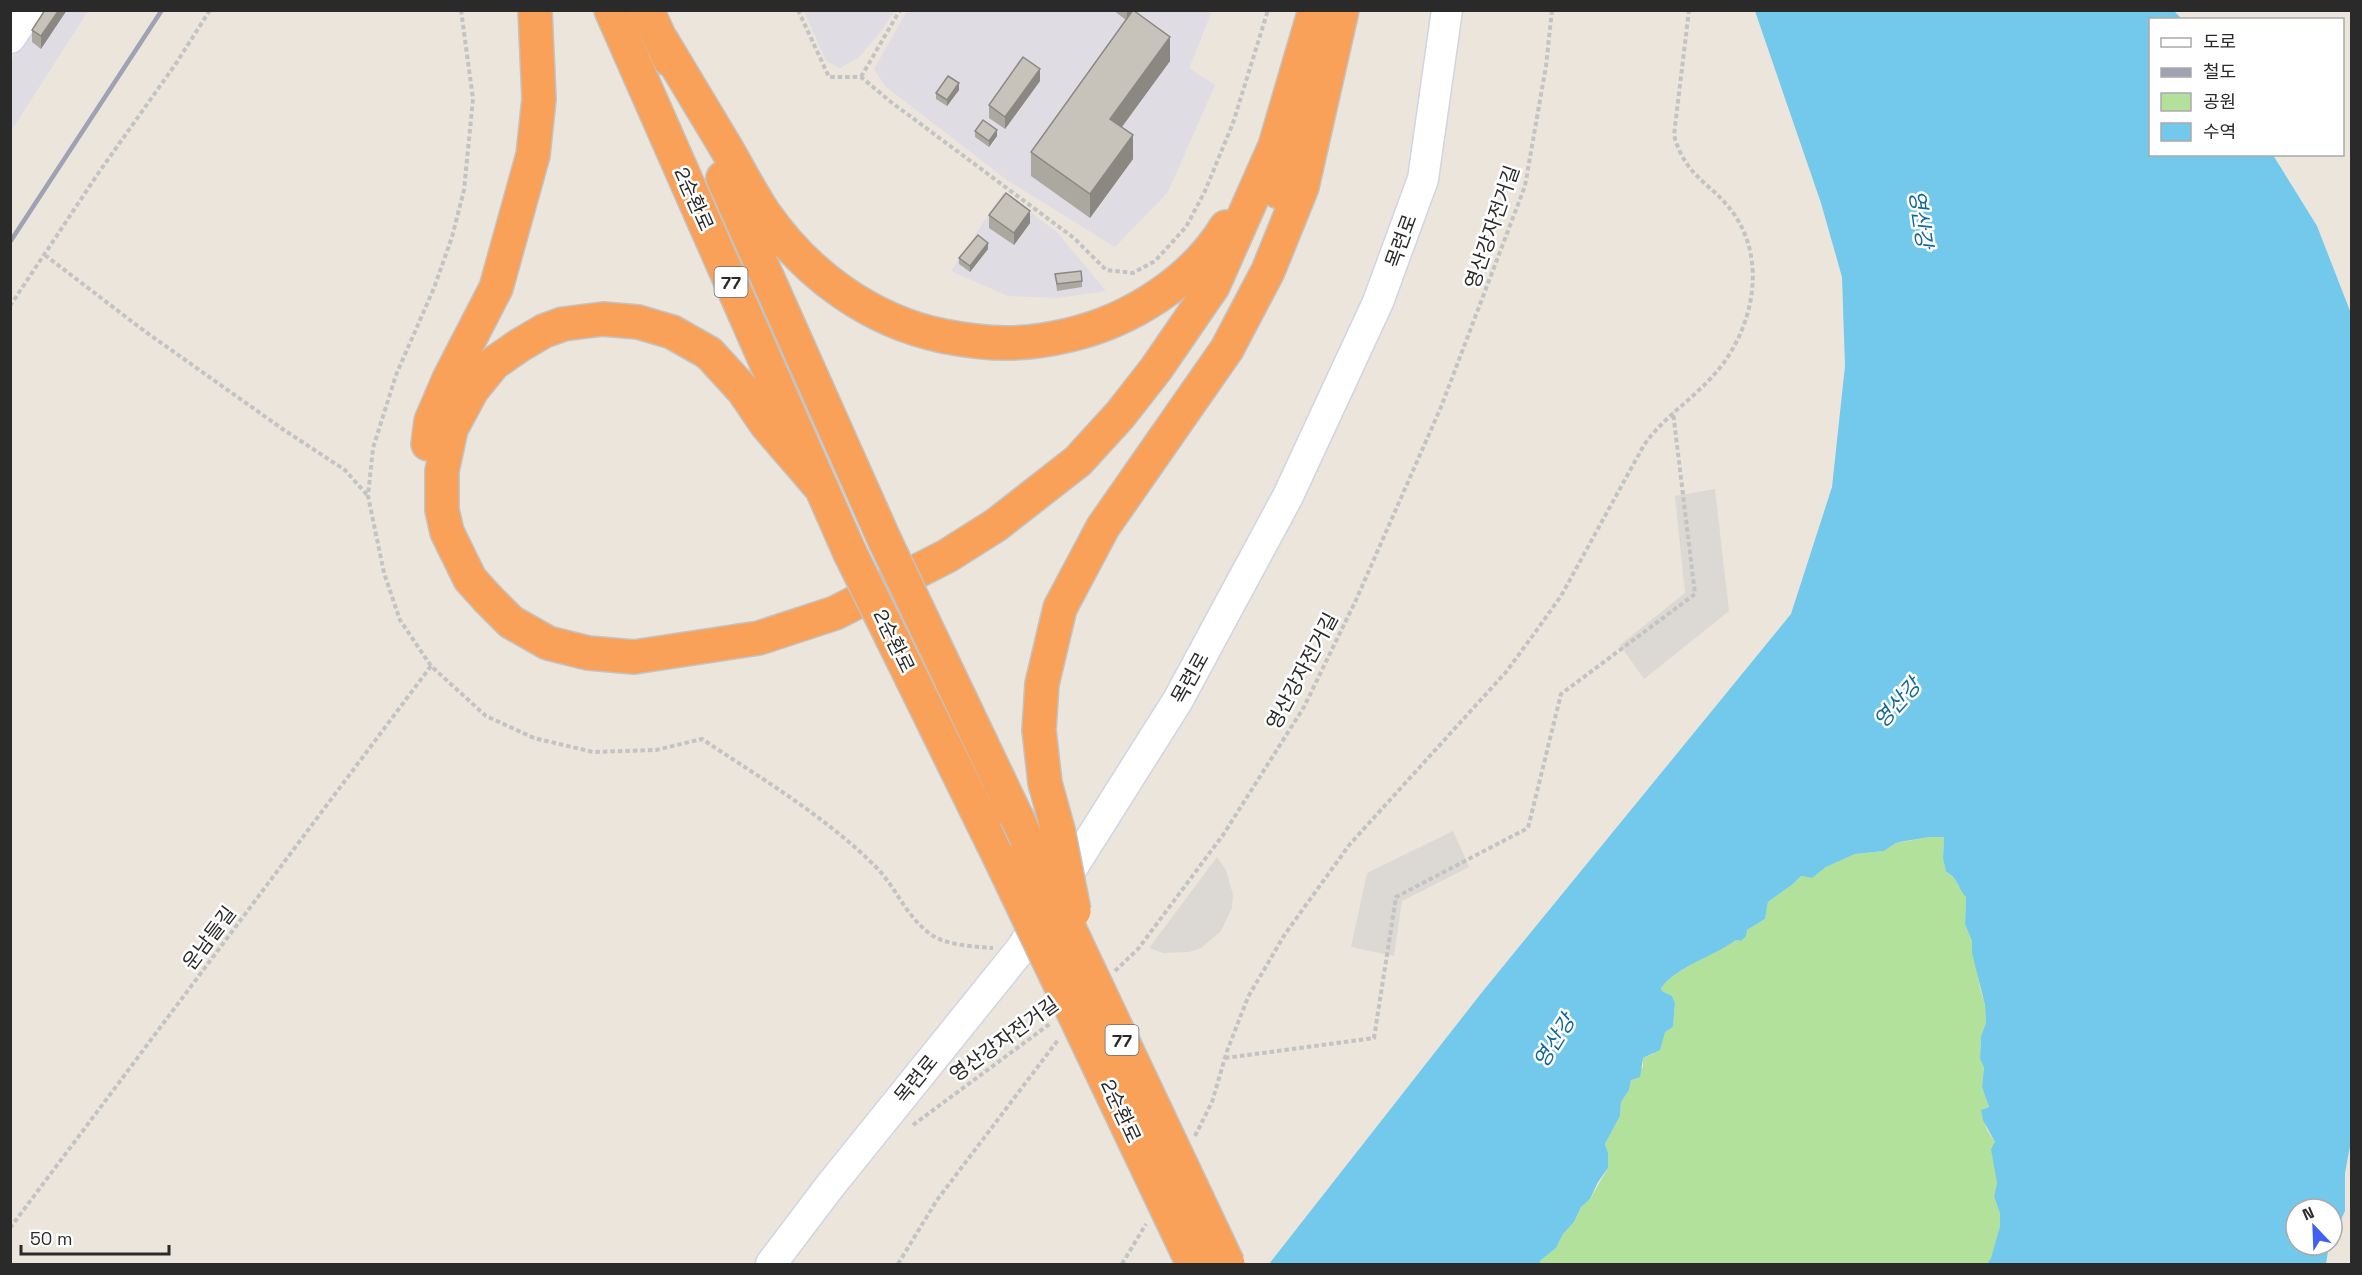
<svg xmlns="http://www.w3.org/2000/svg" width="2362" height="1275" viewBox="0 0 2362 1275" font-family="'Space Grotesk','Noto Sans KR',sans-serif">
	<rect width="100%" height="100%" fill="#ebe5dc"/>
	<!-- industrial -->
	<path fill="#dfdce4" d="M41,11H88L11,131L10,62Z
		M804,11H895L878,35L859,57L840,68L826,61Z
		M907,11H1212L1189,68L1215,85L1168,192L1115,247L1007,180L885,86L874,69Z
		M1003,193L1056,231L1106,291L1057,298L1008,296L951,271Z"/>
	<!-- green -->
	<path fill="#b1e19a" d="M1930,837H1944L1943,858L1946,872C1958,878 1958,888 1966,897L1965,924L1972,941L1980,988L1985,1005L1986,1023L1981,1036L1980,1059L1984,1066L1982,1087L1989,1107L1981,1110L1987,1130L1995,1142L1992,1156L1996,1165L1997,1183L1994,1196L2000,1214V1226L1991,1259L1987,1264H1539L1541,1260L1556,1248L1563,1234L1574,1222L1581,1207L1590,1199L1608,1168V1153L1605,1144L1620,1116L1621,1102L1629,1090L1631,1079L1643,1067V1058L1653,1054L1665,1032L1673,1027L1675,1003L1672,996L1662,991L1661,988C1675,968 1716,954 1736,940L1741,941L1747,930L1765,919L1768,902L1793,884L1801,876L1812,878L1826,867L1855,854L1884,851L1896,843Z"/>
	<!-- plaza -->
	<path fill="#dcd8d3" d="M1715,489L1729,611L1644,679L1620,645L1685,593L1675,496Z
		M1453,831L1469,867L1402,901L1394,956L1351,947L1367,873Z
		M1217,857L1226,870L1233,895L1232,908L1221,931L1201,948L1189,952L1163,953L1149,948Z"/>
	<!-- water -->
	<path fill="#72c9eb" d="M1755,11H2174L2182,19L2150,20V154L2273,155L2317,226L2352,316L2351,1141L2345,1173V1211L2332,1239V1209H2296V1245H2329L2326,1264H1987L1991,1258L2000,1226V1214L1994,1196L1997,1183L1991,1149L1995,1142L1983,1120L1981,1110L1989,1107L1982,1087L1984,1067L1980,1059L1981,1036L1986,1023L1985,1005L1972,953V941L1965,924L1966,897C1958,889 1958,877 1946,872L1943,858L1944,837H1930L1905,841L1896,843L1884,851L1855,854L1826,867L1812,878L1801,876L1793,884L1768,902L1765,919L1747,930L1746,936L1741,941L1736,940C1716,955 1676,967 1661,988L1662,991L1672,996L1675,1003L1673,1027L1665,1032L1660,1050L1643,1058L1640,1077L1631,1080L1629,1090L1621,1102L1620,1116L1605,1144L1608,1153V1168L1598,1182L1590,1199L1581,1207L1574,1222L1563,1234L1556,1248L1541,1260L1539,1264H1269L1483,991L1791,614L1832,487L1845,366L1842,277L1821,203Z"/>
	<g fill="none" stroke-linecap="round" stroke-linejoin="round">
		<defs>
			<path id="minor" d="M10,38L29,10
				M771,1264L830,1186L1021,949L1178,700L1288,496L1378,302L1423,179L1447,10"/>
			<path id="highway" d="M611,10L850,553
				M647,10L670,60
				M662,41C683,76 704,111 725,146C738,168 750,192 764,213C806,274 870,321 943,336C989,345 1024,346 1069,335C1130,321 1193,281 1226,227
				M723,178L885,541
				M1279,192L1318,108
				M428,444L431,421L449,379L496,288L533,155L539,99L535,10
				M822,489L766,424L743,390L709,353L672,332L638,322L603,319L563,324L544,331L520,345L494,363L472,390L451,429L442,471V510L447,532L470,579L488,599L511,622L548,643L588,653L634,657L759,638L835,613L947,556L996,525L1078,461L1120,415L1156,369L1213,286L1275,146L1315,10
				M924,623L1016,816
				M892,638L1000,858
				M1045,783L1039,730L1042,684L1060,608L1103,527L1227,349L1268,271L1302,187L1342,10"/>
		</defs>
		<!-- minor casing -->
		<use href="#minor" stroke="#d1d4e2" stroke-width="33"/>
		<!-- highway casing -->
		<use href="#highway" stroke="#c3c3c3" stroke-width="36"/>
		<!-- path -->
		<path stroke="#c3c3c3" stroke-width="4" stroke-dasharray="4.5 3" stroke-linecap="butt" d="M461,10L473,99L464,190L452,237L434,288L396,375L373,448L368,496L384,573L400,620L431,666L486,716L534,738L593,752L656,750L702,739C762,779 825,816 876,867C897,888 907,920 935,937C949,945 976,947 993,948
			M798,10L829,77H861L891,102L1074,238L1106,270L1133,273L1155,261L1186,227L1205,191L1233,123L1268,10
			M861,77L900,10
			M45,255L143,330L284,430L345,470L368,496
			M10,306L97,175L177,62L210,10
			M1115,971L1138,949L1223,835L1304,707L1356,600L1441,407L1525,186L1546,66L1552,10
			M1225,1058L1374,1038L1396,897L1528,828L1561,694L1695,594L1673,412
			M913,1125L1051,1023
			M1195,1136L1212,1102L1227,1051L1248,997L1285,934L1350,844L1506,672L1534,634L1561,596L1644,445C1663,418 1690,401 1712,377C1751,335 1768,267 1736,217C1714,183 1686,180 1674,135L1689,10
			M10,1228L431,666
			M898,1264L937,1200L1058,1040
			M1122,1264L1146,1224"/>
		<!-- minor -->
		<use href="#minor" stroke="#fff" stroke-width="30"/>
		<!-- highway -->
		<use href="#highway" stroke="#f9a059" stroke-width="33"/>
		<!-- rail -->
		<path stroke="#9fa2b3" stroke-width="4.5" d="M10,242L162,10"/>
		<defs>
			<path id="highway-bridge" d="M885,541L924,623
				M850,553L892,638
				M1045,783L1058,830L1074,911
				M1016,816L1228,1264
				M1000,858L1193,1264"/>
		</defs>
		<!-- highway-bridge casing -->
		<use href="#highway-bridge" stroke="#c3c3c3" stroke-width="36" stroke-linecap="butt"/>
		<!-- highway-bridge -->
		<use href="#highway-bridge" stroke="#f9a059" stroke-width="33"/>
	</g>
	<!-- wall -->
	<path fill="#aba8a0" d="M45,10L41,49L32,42V30Z
		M1113,10H1136L1135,12L1170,61L1122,127L1133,159L1090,218L1031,176V152L1126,20Z
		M1040,81L1005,129L989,118V105Z
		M959,90L947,106L936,99V93Z
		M975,131L997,136L989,147L975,137Z
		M989,215L1030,223L1014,245L989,228Z
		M988,249L970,272L959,264V258Z
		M1055,274L1082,281V287L1057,291Z"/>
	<!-- shaded-wall -->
	<path fill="#8b8882" d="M59,10H67L41,49V36Z
		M1127,10H1136L1127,22Z
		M1170,37V61L1110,143V119Z
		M1040,69V81L1005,129V117Z
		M959,83V90L947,106V100Z
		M997,130V136L989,147V141Z
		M1133,135V159L1090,218V194Z
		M1030,211V223L1014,245V233Z
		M988,243V249L970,272V266Z"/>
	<!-- building -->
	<path fill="#c7c3ba" stroke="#8b8882" stroke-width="1.5" d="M45,10H59L41,36L32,30Z
		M1133,10L1170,37L1110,119L1133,135L1090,194L1031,152Z
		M1023,57L1040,69L1005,117L989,105Z
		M948,76L959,83L947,100L936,93Z
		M983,120L997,130L989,141L975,131Z
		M1006,193L1030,211L1014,233L989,215Z
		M978,235L988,243L970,266L959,258Z
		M1081,271L1082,281L1057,284L1055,274Z"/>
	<g text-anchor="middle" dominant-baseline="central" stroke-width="5" stroke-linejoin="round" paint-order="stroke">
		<!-- shield labels -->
		<g fill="#fff" stroke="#6a6a6a" stroke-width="1.5">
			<rect x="714.5" y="267" width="33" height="30" rx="4.5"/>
			<rect x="1105.5" y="1025" width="33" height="30" rx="4.5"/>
		</g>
		<g font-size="18" font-weight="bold" fill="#2a2a2a">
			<text x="731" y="282">77</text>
			<text x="1122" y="1040">77</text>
		</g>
		<!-- street labels -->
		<g font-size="20" fill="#2a2a2a" stroke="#fff">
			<text transform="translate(694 199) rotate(66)">2순환로</text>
			<text transform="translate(1492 227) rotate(-71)">영산강자전거길</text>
			<text transform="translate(1401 241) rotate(-70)">목련로</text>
			<text transform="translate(894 641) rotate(64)">2순환로</text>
			<text transform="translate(1302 671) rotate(-62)">영산강자전거길</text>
			<text transform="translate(1190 678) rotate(-61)">목련로</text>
			<text transform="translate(209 938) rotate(-53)">운남들길</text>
			<text transform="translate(1004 1039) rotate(-36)">영산강자전거길</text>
			<text transform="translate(916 1079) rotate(-51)">목련로</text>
			<text transform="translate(1121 1111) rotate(65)">2순환로</text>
		</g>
		<!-- water labels -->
		<g font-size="21" font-style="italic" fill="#116796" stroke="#fff">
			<text transform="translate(1921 219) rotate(82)">영산강</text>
			<text transform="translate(1897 703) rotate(-48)">영산강</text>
			<text transform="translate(1554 1041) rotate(-58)">영산강</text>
		</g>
	</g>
	<!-- border -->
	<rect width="2362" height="1275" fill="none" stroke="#2a2a2a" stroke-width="24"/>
	<!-- legend -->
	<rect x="2149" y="18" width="195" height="138" fill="#ffffff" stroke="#aaaaaa" stroke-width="1.5"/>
	<rect x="2161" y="38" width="30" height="9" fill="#ffffff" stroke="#aaaaaa" stroke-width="1.5"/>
	<text x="2203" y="48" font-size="18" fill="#2a2a2a">도로</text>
	<rect x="2161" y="68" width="30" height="9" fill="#9fa2b3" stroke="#aaaaaa" stroke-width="1.5"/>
	<text x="2203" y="78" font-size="18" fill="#2a2a2a">철도</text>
	<rect x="2161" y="93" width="30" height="18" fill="#b1e19a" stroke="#aaaaaa" stroke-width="1.5"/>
	<text x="2203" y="108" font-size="18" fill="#2a2a2a">공원</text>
	<rect x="2161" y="123" width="30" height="18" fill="#72c9eb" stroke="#aaaaaa" stroke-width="1.5"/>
	<text x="2203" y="138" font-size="18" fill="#2a2a2a">수역</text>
	<!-- north arrow -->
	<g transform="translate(2314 1227) rotate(337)"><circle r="28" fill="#ffffff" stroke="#aaaaaa" stroke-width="1.5"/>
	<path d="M0-4.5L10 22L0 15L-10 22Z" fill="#4060f4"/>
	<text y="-9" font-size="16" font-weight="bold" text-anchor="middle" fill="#2a2a2a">N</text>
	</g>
	<!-- scale -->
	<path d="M21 1245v9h148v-9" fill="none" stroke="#2a2a2a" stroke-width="3"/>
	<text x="30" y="1245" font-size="18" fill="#2a2a2a" stroke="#ffffff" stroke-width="4.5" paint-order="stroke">50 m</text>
</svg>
